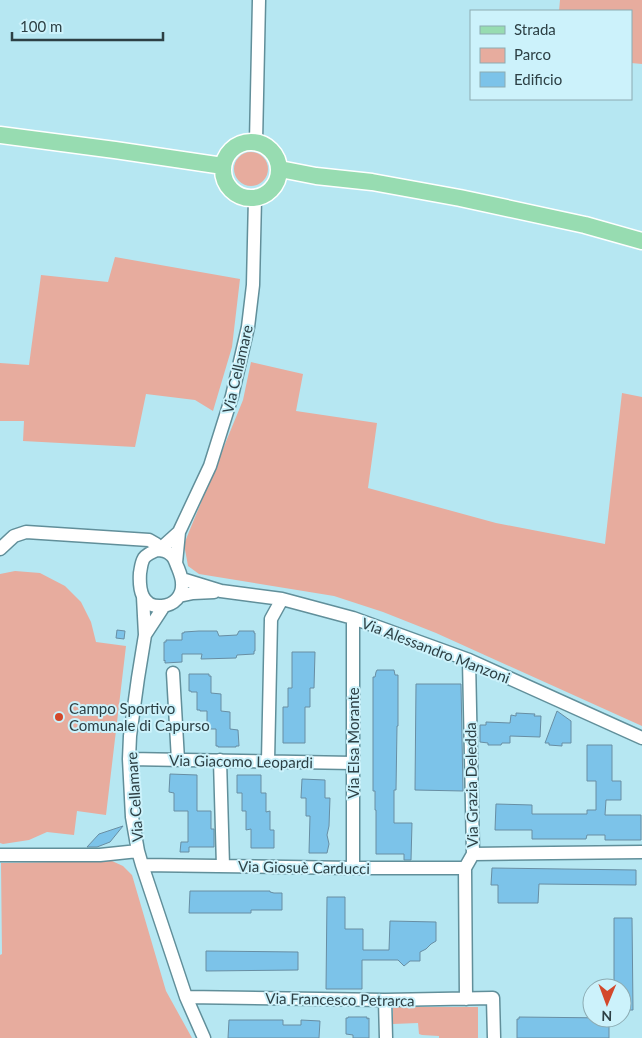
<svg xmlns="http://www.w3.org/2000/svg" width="642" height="1038" viewBox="0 0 642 1038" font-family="Lato,sans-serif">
	<rect width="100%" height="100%" fill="#b6e7f2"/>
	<!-- green -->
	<path fill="#e7ac9e" d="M560,0H642V64L631,63V11H559Z
		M234 169a17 17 0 1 1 34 0a17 17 0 1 1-34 0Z
		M115,257L240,279L232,347L213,411L195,400L146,394L135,447L23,441L24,421H0V363L29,365L41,275L108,282Z
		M251,362L303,374L296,411L377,423L368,488L496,523L605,544L622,393L642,397V726L436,633L383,612L334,596L199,574L188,566L184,544L243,400Z
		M15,571L40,573L65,586L81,602L91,622L96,642L126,646L106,815L77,811L74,835L47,832L29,840L3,844L0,843V574Z
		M112,861L123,866L132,875L166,991L192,1038H0V955L2,954L1,863Z
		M393,1007H478V1038H439V1036L422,1035L419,1034L418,1023L393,1024Z"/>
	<!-- building -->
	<path fill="#7cc3e9" stroke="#688ea3" d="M117,630L125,631L124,639L116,638Z
		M199,631H217L219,636L237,635L239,631H254V633H255V651H254V654L237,655L236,658L201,659L202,654H182V662L165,663V660L164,661V642H166V640H182V633H184V632Z
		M292,652H315L314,688H310V707H305V743H283V707H288V688H292Z
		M377,670H394L395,675H398V726H397L396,790H394V823H412L411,860H404V854H376V810H375V791H373V677H375L376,672Z
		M189,674H209V676H211V693L221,694V711L230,712V729L238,730L239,746H236V747H218V746H216V729H209V728H207V711H200V710H197V692H191V691H189Z
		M416,684H461L463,791L415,790Z
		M557,711L571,721V743H562V746L549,745V743H545Z
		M516,713L535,714L534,716H541L540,737L510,736V743H502L501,745H488V743L480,742V725H486V722L510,723L511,715L516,716Z
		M587,745H612V781H621V800H606L605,815H641V840H605V835H587L586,839H532V830H495L496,804L532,805V814H587V810H596V781H587Z
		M170,774L197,775V811H211V829H214V847H189V852H180L181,842H188V811H174V793L169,792Z
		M237,775H261V793H266V812L270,811V830H274V848H251V829L246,830V811H242V793H237Z
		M302,779L325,780V798H330L329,826L327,835L329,844L327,853H309L310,816H306V798H301Z
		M123,826L110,842L97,847H87L99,834Z
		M492,868L636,870V885L539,884L538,903H498V885H491Z
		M190,891H270V892L274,893H282V910H251V913H189Z
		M327,897H345V929H363V950H389L390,921L436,922V941L431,944L426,949L420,952V961H410L404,966L398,960H362V989H326Z
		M614,918H632L633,1010H622V988H614Z
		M206,951L298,952V970L206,971Z
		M348,1017H367V1019L369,1018V1038H353V1035L346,1034V1018H348Z
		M519,1017L609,1018V1038H517V1019H519Z
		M229,1020H283V1025H301V1020L320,1021L319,1038H228Z"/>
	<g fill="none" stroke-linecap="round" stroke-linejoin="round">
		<defs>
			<path id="minor" d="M256,142L259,0
				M0,549L14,536L26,532L149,540L156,544L159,550L179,532
				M157,550C162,550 167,551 171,555C175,558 176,564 178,568C180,573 182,578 182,583C183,596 174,605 162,606C141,608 139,588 140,573C141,568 141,563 144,558C147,554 152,552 157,550Z
				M176,563L179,532L210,466L232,396L248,327L253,285L255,198
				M182,579L221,591L282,599L353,618L469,660L642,738
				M179,596L193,593L214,592
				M143,597L145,635L138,678L130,736L129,759L132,817L138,851L142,865L186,997L204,1038
				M145,635L164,606
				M173,673L178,760
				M129,759L353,763
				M220,760L223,866
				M268,761L271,619L282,599
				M473,854L642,852
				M0,855H100L138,851
				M142,865L353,868H465
				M353,868V618
				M186,997L385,1000L493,998L494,1038
				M466,999L465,868L473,854L469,660
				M385,1000L386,1038"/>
			<path id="major" d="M0,135L115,150L223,166
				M223 170a28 28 0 1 1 56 0a28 28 0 1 1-56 0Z
				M280,169L316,176L372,182L460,198L585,225L642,241"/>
		</defs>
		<!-- minor casing -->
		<use href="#minor" stroke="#618f9a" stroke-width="15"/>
		<!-- major casing -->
		<use href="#major" stroke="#fff" stroke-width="19"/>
		<!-- minor -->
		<use href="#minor" stroke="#fff" stroke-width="12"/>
		<!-- major -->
		<use href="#major" stroke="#97dcb1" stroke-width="16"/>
	</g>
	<!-- markers -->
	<circle fill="#d3482b" stroke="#ccf2fb" stroke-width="2" cx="59" cy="717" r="5"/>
	<g text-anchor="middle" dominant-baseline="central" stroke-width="4" stroke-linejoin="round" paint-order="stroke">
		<!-- street labels -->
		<g font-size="15" fill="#2d4045" stroke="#ccf2fb">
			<text transform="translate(237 369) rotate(-77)">Via Cellamare</text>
			<text transform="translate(436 650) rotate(21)">Via Alessandro Manzoni</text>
			<text transform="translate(353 743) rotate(-90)">Via Elsa Morante</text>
			<text transform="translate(241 761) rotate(1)">Via Giacomo Leopardi</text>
			<text transform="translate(471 785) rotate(-91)">Via Grazia Deledda</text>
			<text transform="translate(134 797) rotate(-94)">Via Cellamare</text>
			<text transform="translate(304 867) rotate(1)">Via Giosuè Carducci</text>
			<text transform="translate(340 999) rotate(1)">Via Francesco Petrarca</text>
		</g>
		<!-- poi labels -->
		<g font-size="15" fill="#2d4045" stroke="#ccf2fb" text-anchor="start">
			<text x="69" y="708">Campo Sportivo<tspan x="69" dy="17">Comunale di Capurso</tspan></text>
		</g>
	</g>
	<!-- legend -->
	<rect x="470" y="10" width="162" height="90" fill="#ccf2fb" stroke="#8cabb2"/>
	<rect x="480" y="26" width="25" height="8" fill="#97dcb1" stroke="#8cabb2"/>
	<text x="514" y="35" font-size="15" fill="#2d4045">Strada</text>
	<rect x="480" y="48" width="25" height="15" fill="#e7ac9e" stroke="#8cabb2"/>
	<text x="514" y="60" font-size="15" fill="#2d4045">Parco</text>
	<rect x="480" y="72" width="25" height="15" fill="#7cc3e9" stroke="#8cabb2"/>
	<text x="514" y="85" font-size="15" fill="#2d4045">Edificio</text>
	<!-- north arrow -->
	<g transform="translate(607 1003) rotate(181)"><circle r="24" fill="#ccf2fb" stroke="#8cabb2"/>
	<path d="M0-4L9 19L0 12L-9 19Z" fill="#d3482b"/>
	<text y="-8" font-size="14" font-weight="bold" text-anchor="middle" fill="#2d4045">N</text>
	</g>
	<!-- scale -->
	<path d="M12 32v8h151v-8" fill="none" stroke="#2d4045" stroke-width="2.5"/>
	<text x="20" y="32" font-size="15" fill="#2d4045" stroke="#ccf2fb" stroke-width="4" paint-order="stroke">100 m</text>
</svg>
